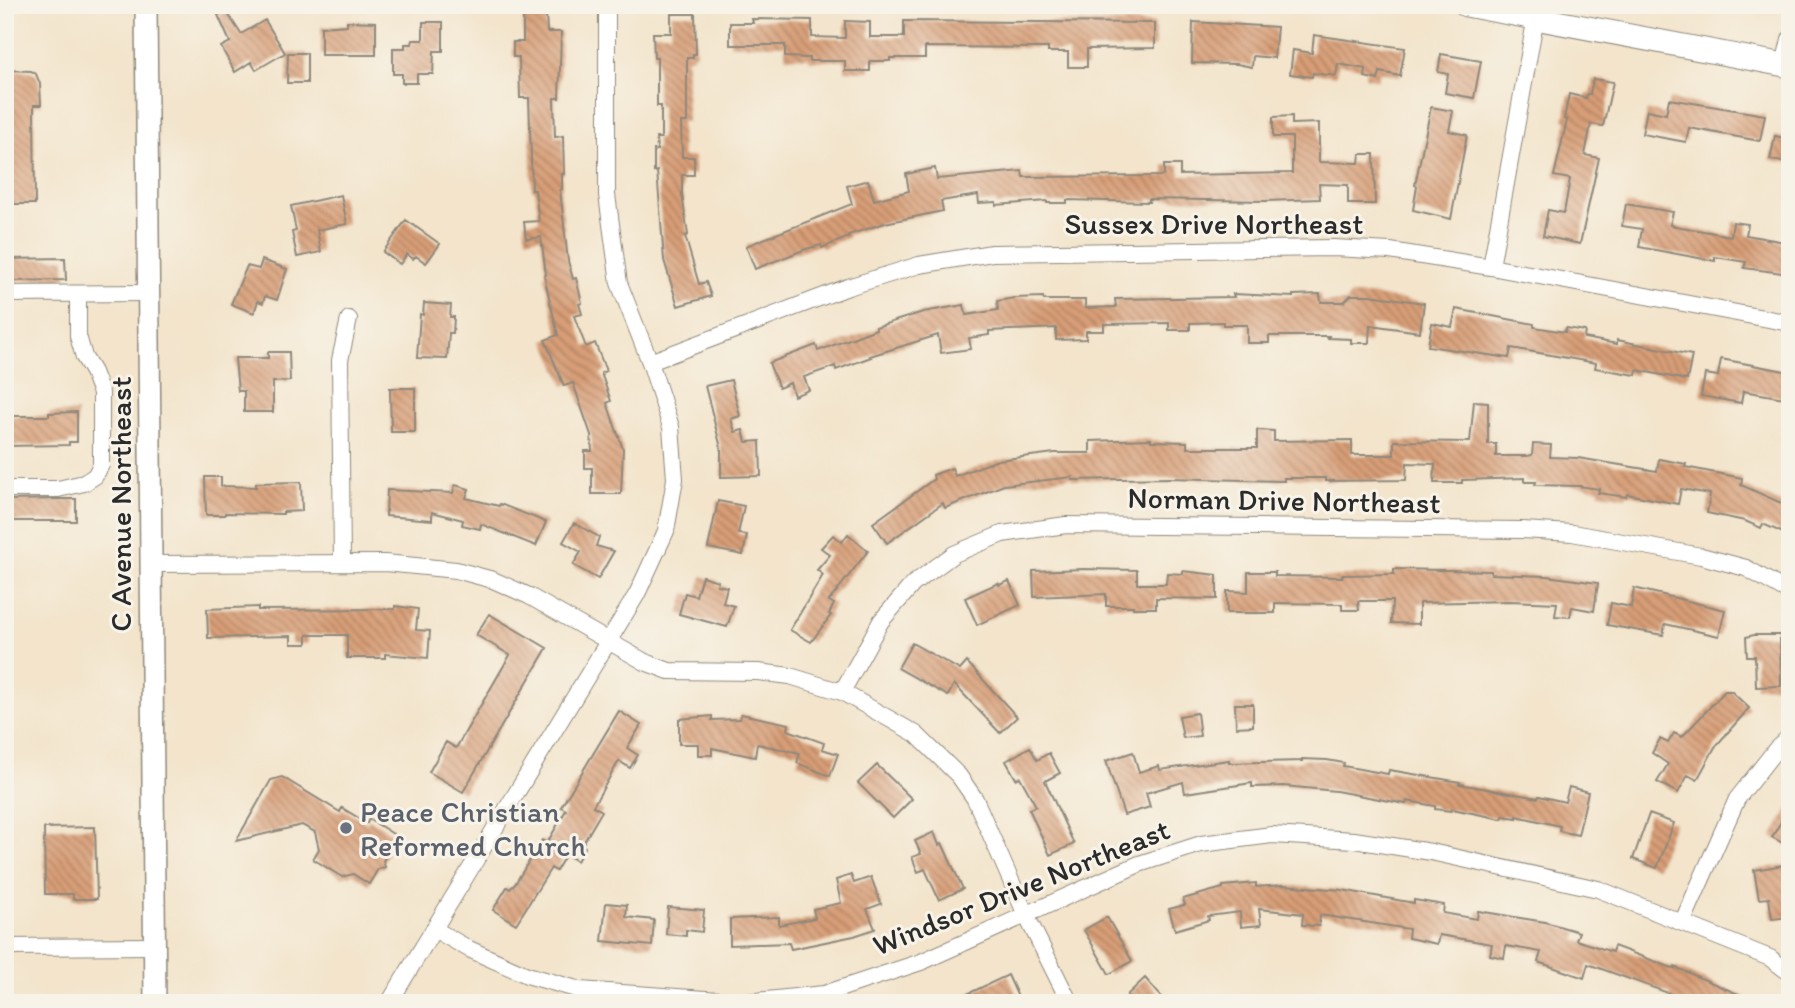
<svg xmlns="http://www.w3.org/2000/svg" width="1795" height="1008" viewBox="0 0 1795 1008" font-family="Itim,sans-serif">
	<defs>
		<pattern id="building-back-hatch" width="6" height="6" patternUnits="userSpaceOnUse" patternTransform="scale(1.75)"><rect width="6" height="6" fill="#d89e77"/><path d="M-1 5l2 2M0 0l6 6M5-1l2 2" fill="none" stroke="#af8162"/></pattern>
	</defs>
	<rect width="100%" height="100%" fill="#f7f3e8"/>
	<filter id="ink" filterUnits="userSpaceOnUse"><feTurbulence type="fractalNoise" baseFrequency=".0143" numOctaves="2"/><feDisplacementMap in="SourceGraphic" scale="14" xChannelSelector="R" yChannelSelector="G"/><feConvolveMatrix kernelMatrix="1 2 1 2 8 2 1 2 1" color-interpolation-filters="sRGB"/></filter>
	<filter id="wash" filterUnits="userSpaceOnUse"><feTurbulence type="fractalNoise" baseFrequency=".00686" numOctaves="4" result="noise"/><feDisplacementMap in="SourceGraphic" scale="28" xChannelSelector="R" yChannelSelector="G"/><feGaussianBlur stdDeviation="1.57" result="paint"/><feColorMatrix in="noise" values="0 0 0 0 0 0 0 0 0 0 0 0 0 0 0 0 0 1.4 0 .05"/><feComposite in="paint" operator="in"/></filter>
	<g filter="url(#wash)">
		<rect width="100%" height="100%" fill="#f3e4cb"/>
		<g id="blocks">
			<!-- building -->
			<path fill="url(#building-back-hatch)" d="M226,11L241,34L265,20L285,53L256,70L251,62L235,72L221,47L230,42L218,15Z
				M523,13H546L547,32H561L559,98H554L555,137L563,136L564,174H562V189L560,190L568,261L573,279L576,278L582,303L579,304L582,314L574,316L586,347L595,343L606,371L601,373L611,401L607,403L623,449L621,494H592V468H585V451H592L591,435L573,383L564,386L545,340L558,335L544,276L546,275L541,237L526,239L524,222L539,221L535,190H532L529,98H520L519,57H513V42H523Z
				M671,14H695L696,54H693V58H687V122H681L682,157H694V175H682V194L688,235L685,236L699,284L706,282L711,296L678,306L664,260L657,171L654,172V150H657L656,138H661V106H657V58H654L653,33H671Z
				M752,19L812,20V37L845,38V21L870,22V37H904V21L1155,23V48L1087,49V67H1068V52H1048V48L925,47V58H890V61H870V71H845V61H809V58L785,57V45H730V23H753Z
				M347,21L376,22V55H321V27L347,25Z
				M423,22H443V51H434L433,74H417V83H402V74H393V48H405V44H412L413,40H423Z
				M1193,22L1277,27L1274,58L1253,56L1252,67L1237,64L1192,63Z
				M1314,35L1405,48L1400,76L1380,72L1378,80L1365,77L1366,69L1338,64L1336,76L1313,73L1312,77L1290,74L1293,50L1312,53Z
				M288,53H307V83H287Z
				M1441,54L1481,61L1474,98L1445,93L1448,74L1438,72Z
				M5,70L31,71L36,74L40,84L41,105H34L35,204H5Z
				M1593,79L1613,82L1603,126L1591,124L1585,155L1599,158L1580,244L1543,236L1548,210L1564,213L1570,179L1554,176L1567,120L1564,119L1569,94L1586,98L1587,94H1590Z
				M1669,99L1765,115L1760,141L1689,128L1686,142L1642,134L1647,110L1666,114Z
				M1431,107L1453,111L1449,131L1467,135L1451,219L1413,210L1417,186L1415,185Z
				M1292,116V124L1319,123V162L1359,163L1360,154H1374L1375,204H1348V185L1319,184L1320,199L1265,201L1149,199V202L1067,200V203H1047V201L996,205V202L979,203L978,195L941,201L943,211L885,223L848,235L849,237L822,248L821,245L806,249L755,269L746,246L852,204L847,186L868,180L874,200L909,191L906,174L935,168L937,179L1022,171L1023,177L1162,176L1164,175V165H1180V175L1292,173V137H1273V117Z
				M1775,136L1790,139V163L1770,160Z
				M341,195L347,224L317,230L321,252L297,257L292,232L296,231L291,206Z
				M1626,204L1673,212L1670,225L1731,236L1733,222L1748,224L1746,235L1790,243V274L1744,268L1746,262L1715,257V261L1639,247L1642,229L1622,226Z
				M406,220L440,244L426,263L416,256L413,259L407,254L400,264L383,252Z
				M65,258L66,280L7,281V259Z
				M262,260L287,269L277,300L265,296L263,303L258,301L254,313L231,304L247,266L259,269Z
				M1233,294L1293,297V295L1320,294L1321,302H1344L1351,295H1370L1424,303L1420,332L1370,325L1369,343H1351V339L1328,338L1329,336H1269V343H1247V325H1223V322L1190,323V330H1169V323L1104,324V331H1086V339L1056,340V328L989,331V335L969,338L971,349L941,353L938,335L870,356L871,357L836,370L835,366L804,377L809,390L794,396L790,383L779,388L769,363L816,345L818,351L876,329V327L923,312L964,305L966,315L998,310L997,301L1014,298L1043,297L1044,300H1085V308L1116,307L1115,299L1234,297Z
				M424,303L451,305L450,317H454L453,333H449L447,359L417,358L420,314L423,315Z
				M1456,309L1534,324V327L1565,332L1566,328L1585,331L1584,338L1617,344V340L1692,355L1687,380L1637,370L1636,375L1595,368L1596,363L1511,348L1509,358L1428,346L1432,323L1452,327Z
				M268,352H289L290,381L273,382V412H244V391H238L235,358H268Z
				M1721,359L1790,372V399L1743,391L1741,403L1701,396L1705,374L1718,376Z
				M731,380L740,416L731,419L735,432L743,430L746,442L760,441L761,476L721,477V448L705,386Z
				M390,388H415V432H391Z
				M1474,401L1488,402V444H1496V456H1527L1532,455L1533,444L1551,445L1550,457L1578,458L1657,471L1659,459L1686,464L1685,467L1742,478L1741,485L1790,507V536L1763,524L1761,528L1745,521L1707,513L1710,494L1681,489L1678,504L1627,494L1626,497L1598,493L1599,489L1579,486L1535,485L1536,482H1525V478L1462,480V483H1434L1435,464L1407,463L1406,480L1325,481V478H1284V481L1169,478L1072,480V477L1004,485L945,508L943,503L887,543L873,523L934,479L933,475L952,468L955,476L998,460L1055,453H1090V441L1151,439V441L1187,442V448H1257V430L1274,431V441L1352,440V455H1394V441L1470,442Z
				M77,412V442H69V445L5,446V416H49V413Z
				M205,477H221V486L256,487V483L301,482L302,511L283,512V514L225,513V515H206Z
				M455,485L469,489L466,498L499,506L500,504L546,522L536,546L481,524L480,529L462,525L463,520L432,512V520L386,516L387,490L453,493Z
				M60,499H76V521H5V500Z
				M718,501L744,506L738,534L747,535L743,555L708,548Z
				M574,523L599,537L596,546L614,551L598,579L573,565L581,552L563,542Z
				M848,534L868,551L829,601L834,604L829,614L831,615L811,642L790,630L823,575L817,570L830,555L821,548L833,535L842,542Z
				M1083,569L1137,570V584H1166L1167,573L1183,574V571L1217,575V599L1156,598V608H1133V606H1106V594L1034,597L1033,571Z
				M1394,569L1491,571V574L1547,576L1598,583L1594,611L1572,607L1570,617L1555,616L1557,603L1510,601L1419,603V624L1391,623L1392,601H1358L1359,610H1342V604L1275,603V613H1227V591L1248,592V572H1275V576L1342,577V575L1394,574Z
				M702,576L718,581L717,585L727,587L723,603L734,606L727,627L679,614L685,593L696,596Z
				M1009,581L1020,605L977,625L965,598L998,583L999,585Z
				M1634,588L1725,610L1719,636L1665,624L1663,635L1607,625L1611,603L1631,607Z
				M395,606L418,609L416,630L430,631L428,658L385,654V658H347V635H307V644H291V636L208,638L207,609L258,607V610L395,609Z
				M489,614L547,648L463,792L429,772L446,742L456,748L510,655L476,635Z
				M1754,635H1780L1781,686L1756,687L1755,656H1747L1746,637Z
				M912,643L960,670L967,662L1017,717L1000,733L954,684L948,696L898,668Z
				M1725,691H1731L1749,708L1715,747L1697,780L1688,775L1678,793L1657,782L1668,764L1652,753L1660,739L1668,743L1674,733L1682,737Z
				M1235,704H1253V726L1236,727Z
				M619,711L641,725L627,748L638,755L630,768L619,761L593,806L602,811L582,845L585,847L577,861L566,854L556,871L551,868L516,924L493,910L507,887L510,889L515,884L542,840L547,843L566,810L561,807Z
				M1197,713L1200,736L1183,738L1179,716Z
				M741,714L789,724L788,730L824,743L822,749L838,754L830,776L797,763L800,753L757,744L755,757L712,748V755H698V744H679V719L712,716V720L740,719Z
				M1030,747L1037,760L1049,753L1060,773L1045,781L1074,844L1050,855L1029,809L1036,806L1020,777L1016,779L1006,761Z
				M1133,752L1139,772L1159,766L1160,770L1229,760V763L1302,761V759L1327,760L1344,763L1343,766L1388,774L1389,770L1460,782L1459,784L1538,798L1539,796L1565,802L1569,787L1588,792L1578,835L1559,831L1560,826L1517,816V818L1503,816L1502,819L1452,809L1451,811L1435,809V806L1407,801L1406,804L1336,791L1284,786L1252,787V783L1185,793L1183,782L1146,793L1150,807L1124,815L1106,761Z
				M877,765L912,799L893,818L858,783Z
				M282,777L340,812L342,808L367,823L369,819L398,837L383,861L385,867L378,869L369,884L353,874L342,877L313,859L319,849L315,832L302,825L236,841L271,780Z
				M1790,806V847L1772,837Z
				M1649,814L1674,823L1657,868L1633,859Z
				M95,827L97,899H73V894H45L44,828Z
				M934,832L939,845L942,843L963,889L939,900L925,869L918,872L912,857L921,854L915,841Z
				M1790,864V917L1772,919L1769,898L1759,899L1754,870Z
				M851,875L854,883L871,877L881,904L867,909L875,929L854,936L791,949L789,943L730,945V919L779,917V925L815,918L813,909L841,903L836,880Z
				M1256,883V887L1283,885L1342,890L1414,903V900L1444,905L1443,913L1477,919L1478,911L1545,922L1579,932L1576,940L1612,952L1614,946L1675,969V967L1759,1003H1667L1671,994L1588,964L1584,978L1538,962L1541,952L1506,946L1504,958L1490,955L1492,944L1439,935L1437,944L1408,938L1409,929L1320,915L1319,926L1302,925L1303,914L1259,909L1261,925L1241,927L1240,912L1208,916L1209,920L1175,930L1169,909L1185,905L1183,899L1223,888V886Z
				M606,903L627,905L626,917L654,920L652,946L602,941Z
				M668,907L704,910L702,932L686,930V936L666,934Z
				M1107,917L1132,961L1109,974L1084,930Z
				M1008,975L1018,997L1005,1003H948Z
				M1145,978L1167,1003H1134L1127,995Z"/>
		</g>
	</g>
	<g filter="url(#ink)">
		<use href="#blocks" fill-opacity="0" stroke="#8f887b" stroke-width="2"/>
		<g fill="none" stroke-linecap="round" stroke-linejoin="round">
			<defs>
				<path id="minor" d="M1784,65L1790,39
					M1491,267L1538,5
					M5,294L148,293
					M650,362L848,287L919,265L992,253L1334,248L1390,251L1491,267L1790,323
					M5,489H58L84,483L95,476L101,465V393L93,372L84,357L78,336V294
					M342,562L340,360L349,319
					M150,564L385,563L456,570L493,580L529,596L645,662L669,671L758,672L790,676L842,692L916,734L959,776L975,799L1026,915L1070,1003
					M842,692L881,621L913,584L954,554L1002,534L1066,525L1523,530L1572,533L1701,556L1746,568L1790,593
					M1683,921L1737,799L1777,748L1790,736
					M434,929L469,949L527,975L580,990L747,1002L824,994L921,962L1139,864L1201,844L1272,835L1354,840L1431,852L1598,889L1770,958L1790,973
					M5,947L153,946
					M389,1003L637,594L666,531L675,479L671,427L650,362L619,283L607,195V5"/>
				<path id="tertiary" d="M146,5L155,1003"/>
				<path id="secondary" d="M1466,5L1790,66"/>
			</defs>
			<!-- minor casing -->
			<use href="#minor" stroke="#8f887b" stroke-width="18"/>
			<!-- tertiary casing -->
			<use href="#tertiary" stroke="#8f887b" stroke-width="24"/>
			<!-- secondary casing -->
			<use href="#secondary" stroke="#8f887b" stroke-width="25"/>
			<!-- minor -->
			<use href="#minor" stroke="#fff" stroke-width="16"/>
			<!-- tertiary -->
			<use href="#tertiary" stroke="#fff" stroke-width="21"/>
			<!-- secondary -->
			<use href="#secondary" stroke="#fff" stroke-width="23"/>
		</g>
	</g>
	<!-- markers -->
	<circle fill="#6b7280" stroke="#f7f3e8" stroke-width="2.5" cx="346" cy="828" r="7"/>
	<g text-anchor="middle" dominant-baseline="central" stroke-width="6" stroke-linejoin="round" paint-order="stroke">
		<!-- street labels -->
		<g font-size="30" fill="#2b2b2b" stroke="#f7f3e8">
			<text x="1214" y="223">Sussex Drive Northeast</text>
			<text transform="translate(1284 500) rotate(1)">Norman Drive Northeast</text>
			<text transform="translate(120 504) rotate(-90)">C Avenue Northeast</text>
			<text transform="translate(1021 887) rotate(-22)">Windsor Drive Northeast</text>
		</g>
		<!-- worship labels -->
		<g font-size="30" fill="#5b616d" stroke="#f7f3e8" text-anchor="start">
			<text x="360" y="811">Peace Christian<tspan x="360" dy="34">Reformed Church</tspan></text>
		</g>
	</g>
	<!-- margin -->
	<rect width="1795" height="1008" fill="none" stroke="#f7f3e8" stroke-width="28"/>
</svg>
